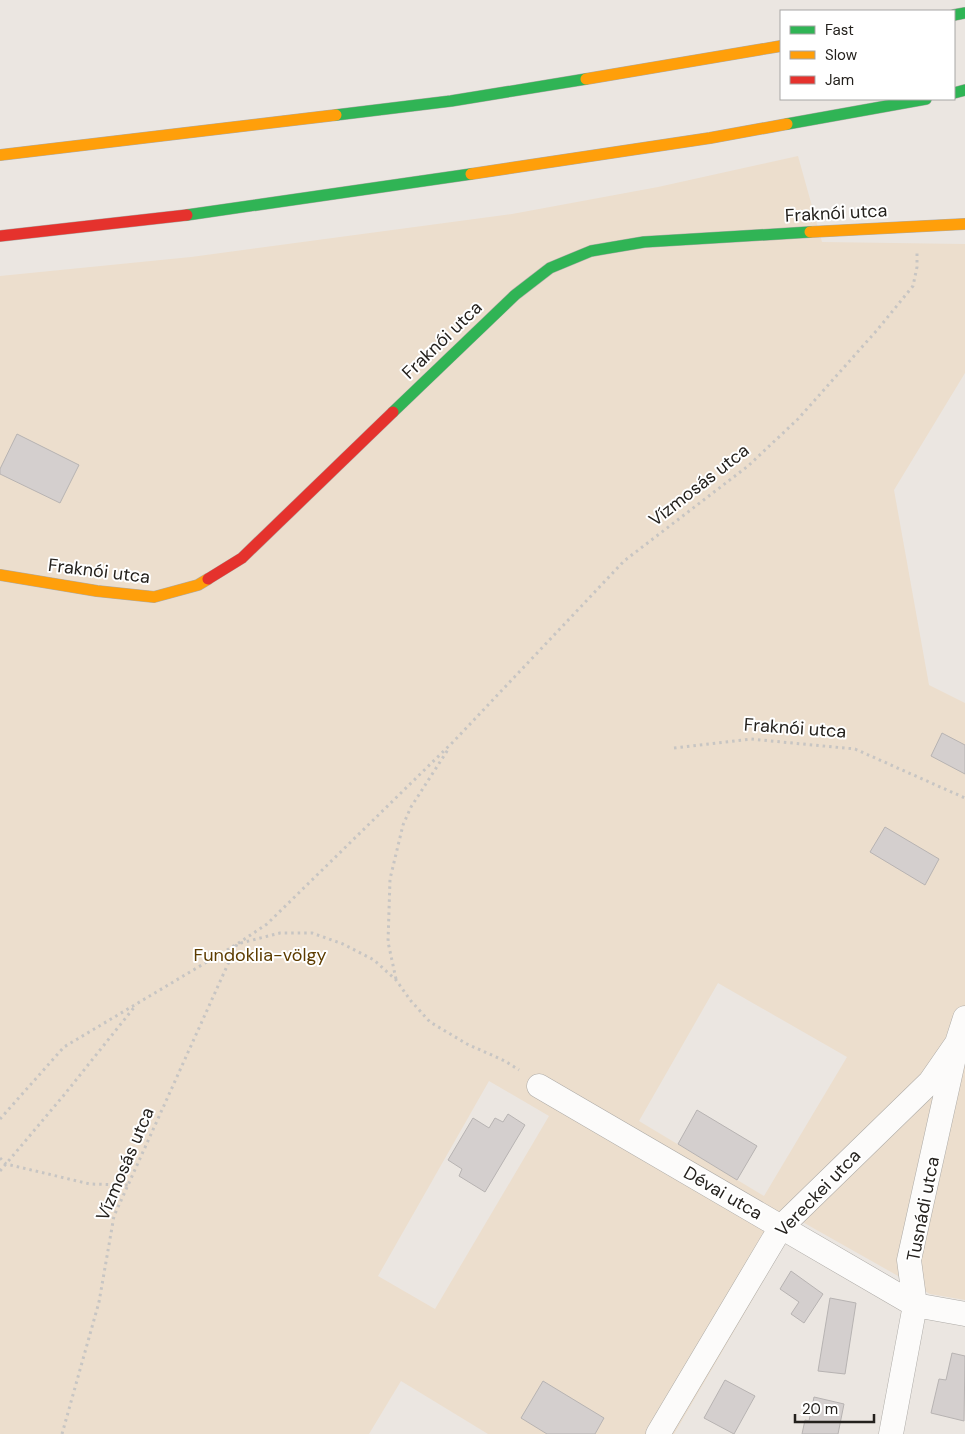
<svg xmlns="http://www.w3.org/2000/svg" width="965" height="1434" viewBox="0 0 965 1434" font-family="'DM Sans',sans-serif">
	<rect width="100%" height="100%" fill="#ebe6e1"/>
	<!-- green -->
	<path fill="#ecdecd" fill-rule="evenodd" d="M798,156L822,242L965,244V373L894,490L929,685L965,703V1300L930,1294L799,1220L674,1434H488L401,1381L369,1434H0V276L191,257L512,214L658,187ZM718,983L847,1057L764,1196L639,1121ZM489,1081L549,1116L435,1309L378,1276Z"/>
	<!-- building -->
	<path fill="#d4cfce" stroke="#b7b3b2" d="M17,434L79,465L60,503L0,474V469Z
		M942,733L965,745V774L931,756Z
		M885,827L939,859L925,885L870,852Z
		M697,1110L757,1146L737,1180L678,1144Z
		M508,1114L525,1125L485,1192L459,1176L462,1169L448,1160L473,1118L489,1128L495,1118L503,1122Z
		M791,1271L823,1294L804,1323L791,1314L799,1302L780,1289Z
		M830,1298L856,1303L845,1374L818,1371Z
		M952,1353L965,1356L964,1421L931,1413L939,1379L946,1380Z
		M725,1380L755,1396L734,1434L704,1418Z
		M543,1381L604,1418L595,1434H547L521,1418Z
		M814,1397L844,1404L838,1434H802L805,1420L809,1421Z"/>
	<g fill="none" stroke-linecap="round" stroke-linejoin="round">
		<defs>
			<path id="street" d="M539,1086L915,1305L965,1314
				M658,1434L781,1227L930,1082L957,1043L965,1018
				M891,1434L915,1305L909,1260L955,1053"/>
			<path id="fast" d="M954,15L965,13
				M954,93L965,90
				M336,115L451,101L586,79
				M787,124L926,99
				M187,215L471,174
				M393,412L515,295L550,268L591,251L644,242L810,232"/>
			<path id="slow" d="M586,79L781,46
				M0,155L336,115
				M471,174L710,138L787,124
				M810,232L965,224
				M0,575L97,591L154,597L198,585L208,579"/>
			<path id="jam" d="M0,236L187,215
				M208,579L242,558L393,412"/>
		</defs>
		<!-- street casing -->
		<use href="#street" stroke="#aeaba7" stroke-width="25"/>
		<!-- fast casing -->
		<use href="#fast" stroke="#aeaba7" stroke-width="12"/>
		<!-- slow casing -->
		<use href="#slow" stroke="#aeaba7" stroke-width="12"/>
		<!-- jam casing -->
		<use href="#jam" stroke="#aeaba7" stroke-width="12"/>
		<!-- path -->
		<path stroke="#c7c5c3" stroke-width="3" stroke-dasharray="2.5 4" stroke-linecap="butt" d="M674,748L751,739L855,749L965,798
			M396,979L388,942L390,879L403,825L411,807L449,748
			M0,1119L64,1047L237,944L267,924L454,741L624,561L748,466L798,419L878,329L913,286L917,267V252
			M0,1158L6,1164L90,1184L129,1185
			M0,1171L64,1095L136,1005
			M62,1434L99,1302L114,1216L237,944L280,933H312L343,944L374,960L396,980L411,1001L430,1022L467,1044L505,1061L519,1070"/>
		<!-- street -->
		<use href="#street" stroke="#fcfbfa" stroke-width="24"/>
		<!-- fast -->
		<use href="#fast" stroke="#30b455" stroke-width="11"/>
		<!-- slow -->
		<use href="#slow" stroke="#ff9f0a" stroke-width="11"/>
		<!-- jam -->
		<use href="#jam" stroke="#e5322d" stroke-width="11"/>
	</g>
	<g text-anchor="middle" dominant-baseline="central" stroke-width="4" stroke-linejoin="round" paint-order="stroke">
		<!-- street labels -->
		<g font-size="18" fill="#24211d" stroke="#fff">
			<text transform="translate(836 213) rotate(-3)">Fraknói utca</text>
			<text transform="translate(442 340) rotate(-44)">Fraknói utca</text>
			<text transform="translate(699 485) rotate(-38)">Vízmosás utca</text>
			<text transform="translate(99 571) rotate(7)">Fraknói utca</text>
			<text transform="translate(795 728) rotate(4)">Fraknói utca</text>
			<text transform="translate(125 1164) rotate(-67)">Vízmosás utca</text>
			<text transform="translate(723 1193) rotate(30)">Dévai utca</text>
			<text transform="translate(818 1193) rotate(-46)">Vereckei utca</text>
			<text transform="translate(923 1209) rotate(-79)">Tusnádi utca</text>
		</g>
		<!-- park labels -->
		<g font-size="18" fill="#5d3c00" stroke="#fff">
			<text x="260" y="955">Fundoklia-völgy</text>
		</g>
	</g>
	<!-- legend -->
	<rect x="780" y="10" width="175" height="90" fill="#ffffff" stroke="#a7a6a5"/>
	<rect x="790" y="26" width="25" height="8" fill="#30b455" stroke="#a7a6a5"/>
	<text x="825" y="35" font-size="15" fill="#24211d">Fast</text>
	<rect x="790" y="51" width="25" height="8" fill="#ff9f0a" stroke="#a7a6a5"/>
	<text x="825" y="60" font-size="15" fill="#24211d">Slow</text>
	<rect x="790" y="76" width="25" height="8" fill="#e5322d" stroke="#a7a6a5"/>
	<text x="825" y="85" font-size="15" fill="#24211d">Jam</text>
	<!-- scale -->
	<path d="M795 1414v8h79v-8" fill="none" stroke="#24211d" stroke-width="2.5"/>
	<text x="802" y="1414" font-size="15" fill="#24211d" stroke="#ffffff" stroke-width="4" paint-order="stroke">20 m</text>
</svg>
